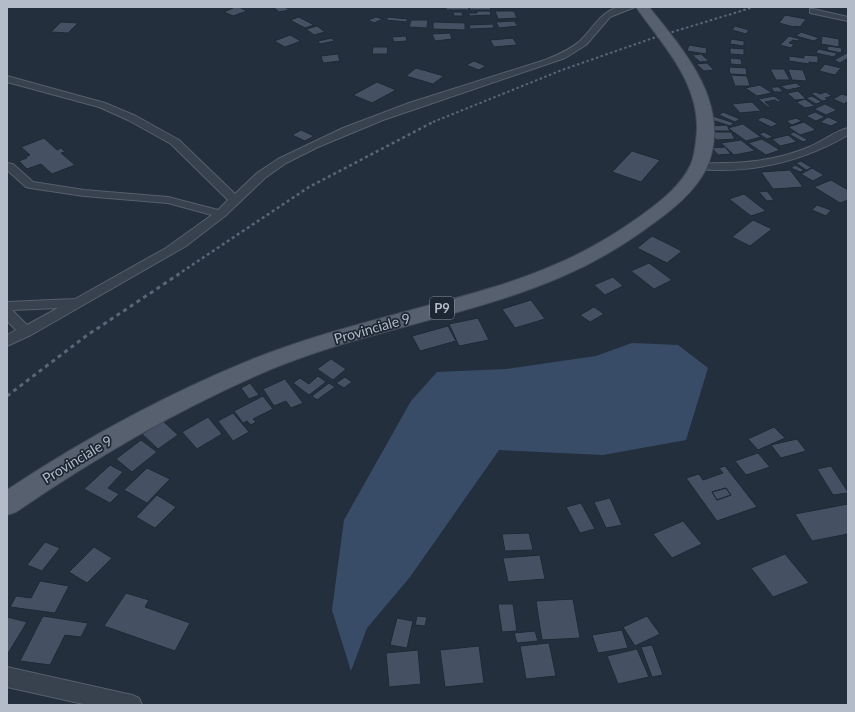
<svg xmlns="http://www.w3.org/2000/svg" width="855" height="712" viewBox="0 0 855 712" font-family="Lato,sans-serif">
	<rect width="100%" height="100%" fill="#242f3e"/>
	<!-- water -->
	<path fill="#394c67" d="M632,343L678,345L708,368L686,440L603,455L499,450L410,577L367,628L351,671L332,610L344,520L411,401L437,372L506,369L596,356Z"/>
	<!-- building -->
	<path fill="#455162" stroke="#1f2835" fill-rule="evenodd" d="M231,7H239L247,11L233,16L224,12L233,8Z
		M280,7H285L289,10L279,12L274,8Z
		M446,7H469V10H446Z
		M469,7H490L491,10H470Z
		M477,11H490L491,15L469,16V13H477Z
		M495,11H514L517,18L498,19Z
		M453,12H462L463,16H454Z
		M785,15L806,19L800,27L795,26L794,27L779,23Z
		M299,17L314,25L305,28L290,20Z
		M376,17L383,19L374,23L368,20Z
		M388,17L408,19L406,22L386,20Z
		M411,20H428L427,28L409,27Z
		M514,21L518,26L499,28L496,22Z
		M61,22L78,23L68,33L51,32Z
		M433,22L465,23V30L433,29Z
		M493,24L494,28L470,29L469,25Z
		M317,26L325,32L314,35L306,29Z
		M735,26L749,30L746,34L732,30Z
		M801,32L819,38L814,41L796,36Z
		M450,33L452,39L435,41L432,34Z
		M290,35L301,41L285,47L274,41Z
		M406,36L407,41L394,42L392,37Z
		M789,36L800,39L798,41L793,40L789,43L794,44L791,48L780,45Z
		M822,36L839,39V47L821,44Z
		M332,38L334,41L320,44L318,41Z
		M513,38L517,45L494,47L490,40Z
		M731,39L744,41V46L730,44Z
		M689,45L707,48L706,54L687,51Z
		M828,46L842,48L841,53L827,50Z
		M373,47H388L387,54H372Z
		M730,48L744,49V55L730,54Z
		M818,49L837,53L834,57L816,53Z
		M847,53H848V58L840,63L834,60Z
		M338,54L340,61L323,63L321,56Z
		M701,54L709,61L700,62L692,55Z
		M804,55L818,56V63L809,62V64L789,61V56L804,58Z
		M730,58L741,59L742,65L731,64Z
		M474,61L486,66L479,70L466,65Z
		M707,63L714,70L704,71L696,64Z
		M825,64L841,68L835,75L819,71Z
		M729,67L746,68L747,75L730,74Z
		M416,68L444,76L433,84L406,76Z
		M770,69H784L790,80H776Z
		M788,69L803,70L807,81L792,80Z
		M731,75L747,76L750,86H735Z
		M377,82L396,90L372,103L353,95Z
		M796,83L802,87L787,90L780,86Z
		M760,85L772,93L757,96L745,88Z
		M771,87H779L783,92H774Z
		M798,91L806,99L795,100L787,93Z
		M816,92L820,94L826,92L832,96L825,98L828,100L822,101L811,93Z
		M842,94L848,96V101L844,104L833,99Z
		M774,96L781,101L778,102L775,100L765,102L771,107H768L758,99Z
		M812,96L822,102L816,104L806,98Z
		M805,99L815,106L805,108L796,102Z
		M752,102L761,111L740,113L732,104Z
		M825,104L837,110L826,115L814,109Z
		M723,112L740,119L735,122L719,115Z
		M815,112L825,117L816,121L806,116Z
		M713,116L734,123L730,126L709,119Z
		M762,117L769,119L778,124L771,127L757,120Z
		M828,117L839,122L831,126L820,122Z
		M796,118L802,121L792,125L786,121Z
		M804,122L816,130L800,135L788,127Z
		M743,124L761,137L746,141L728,128Z
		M727,125L730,131H713L710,126Z
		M301,130L314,136L305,141L292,135Z
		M711,132H731L735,139L716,140Z
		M764,132L773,137L767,139L759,134Z
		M794,132L808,140L803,142L789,134Z
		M788,135L797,142L780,146L772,139Z
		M44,138L57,150L61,148L65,152L61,153L75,165L52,174L41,164L27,169L19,161L27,158L25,157L30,155L21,147Z
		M762,139L780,150L766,155L748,143Z
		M741,140L755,151L734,155L721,143Z
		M725,147L731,154L718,155L712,148Z
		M632,151L660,160L641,182L612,172Z
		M801,161L812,168L806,170L796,163Z
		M795,165L804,170L800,172L791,168Z
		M812,168L824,175L813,181L801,174Z
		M790,170L803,187L773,189L761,172Z
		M831,180L848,190V200L840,203L814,187Z
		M767,191L774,200L767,201L759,192Z
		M744,194L766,211L751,216L729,199Z
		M817,205L831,210L826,216L812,210Z
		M753,220L772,229L750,246L732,237Z
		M652,236L682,251L667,263L637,248Z
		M649,263L672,280L654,289L631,271Z
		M613,277L623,286L605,295L594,285Z
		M531,300L545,319L515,328L502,309Z
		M594,307L604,314L590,322L580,315Z
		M478,318L489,340L459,346L449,324Z
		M448,326L456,341L420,351L412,336Z
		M331,359L346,369L333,380L317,369Z
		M318,376L326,382L309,395L293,383L300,378L309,384Z
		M345,377L352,382L344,388L336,383Z
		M285,379L303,403L291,408L286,401L274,406L263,389Z
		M250,383L259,395L249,399L241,388Z
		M329,383L335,387L317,400L312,396Z
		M263,396L273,409L253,419L256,422L251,425L247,421L243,423L234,411Z
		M233,413L249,432L233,441L218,421Z
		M208,417L222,434L197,449L182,432Z
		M163,421L178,435L158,449L142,434Z
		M774,427L785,438L758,450L748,439Z
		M797,439L806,451L781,458L771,445Z
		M141,440L157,452L132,472L116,459Z
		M758,453L770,467L746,475L735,461Z
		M110,465L123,472L108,488L119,494L110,503L84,489Z
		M725,466L757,507L717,521L686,478L699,474L703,480L723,473L719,468ZM726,488L731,495L717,500L712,492Z
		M831,466L848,492V493L833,495L817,469Z
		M147,468L170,479L147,503L124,490Z
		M726,488L731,495L717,500L712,492Z
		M157,495L176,507L155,528L136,517Z
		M610,498L622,525L606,528L594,502Z
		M581,503L595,529L580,533L566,507Z
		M848,504V534L812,541L795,514Z
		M683,521L702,544L672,558L653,534Z
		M529,533L533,550L505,551L502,534Z
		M45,542L60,548L42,571L27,565Z
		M94,547L112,558L87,583L69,572Z
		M785,554L809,583L773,597L751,568Z
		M540,555L545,579L508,582L503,558Z
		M40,581L69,586L55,613L10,607L16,596L31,598Z
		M126,593L149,600L145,607L190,623L175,651L104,626Z
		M573,599L580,638L542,640L536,601Z
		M498,604H513L517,631L502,632Z
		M43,616L88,623L81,637L65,635L50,665L20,661Z
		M417,616L427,617L425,626L415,625Z
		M647,616L660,634L635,646L623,627Z
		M7,617L27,622L7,655Z
		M397,618L413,621L407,648L390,645Z
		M622,630L628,648L598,653L592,635Z
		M535,631L538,641L517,643L514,633Z
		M549,643L556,676L526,679L520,646Z
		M652,645L663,675L652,677L641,647Z
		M479,646L484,683L445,687L440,650Z
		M637,649L649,677L618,684L607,656Z
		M418,650L421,684L389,687L386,653Z"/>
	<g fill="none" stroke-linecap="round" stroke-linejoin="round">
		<defs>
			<path id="minor" d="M619,7H635L610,17L586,45L565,58L383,120L318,147L286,163L265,178L225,216L186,246L31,335L7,346V335L16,330L7,321V302L75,299L166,248L212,215L168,203L84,196L30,188L26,187L7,170V163L13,164L33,182L84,190L168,197L218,210L228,200L171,144L128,120L99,107L7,82V76L105,103L136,116L179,140L235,194L257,173L278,159L343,128L409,103L545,60C557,55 570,50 580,41C594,28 600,12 619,7ZM58,308L27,325L12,310Z
				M810,9H813L848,17V21L810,13Z
				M848,128V135C807,159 762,171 714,170C707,169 698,171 694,166L699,163C737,164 774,162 809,147C822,142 835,131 848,128Z
				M7,667L132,695L139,698L142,705H88L7,687Z"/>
			<path id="primary" d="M636,7H649C683,50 730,101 709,162C700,187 676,207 655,222C627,243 596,262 563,276C469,317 364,330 269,370C180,408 96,457 16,512L7,515V490C84,439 167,394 253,359C311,336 371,321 430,305C471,294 513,283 552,266C584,253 614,235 642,215C661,201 682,185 691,164C694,157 695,149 696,141C704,87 665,48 636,7Z"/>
		</defs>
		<!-- minor casing -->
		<use href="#minor" stroke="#565f6c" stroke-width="2"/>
		<!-- primary casing -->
		<use href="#primary" stroke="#414a57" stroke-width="2"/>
		<!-- minor -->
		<use href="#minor" fill="#38414e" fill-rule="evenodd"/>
		<!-- primary -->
		<use href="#primary" fill="#56606e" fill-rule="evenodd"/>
		<!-- rail-far2 -->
		<path stroke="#5a6575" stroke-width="2" stroke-dasharray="2.5 2.5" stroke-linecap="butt" d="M433,122L562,70L656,37L754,7"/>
		<!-- rail-far1 -->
		<path stroke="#5a6575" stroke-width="2.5" stroke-dasharray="3 3" stroke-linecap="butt" d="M177,275L309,187L435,121"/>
		<!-- rail -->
		<path stroke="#5a6575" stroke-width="3" stroke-dasharray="4 4" stroke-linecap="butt" d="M7,396L86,336L179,274"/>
	</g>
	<g text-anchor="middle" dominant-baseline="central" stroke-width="3.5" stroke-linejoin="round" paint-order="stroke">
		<!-- shield labels -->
		<rect fill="#1d2633" stroke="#878f9c" stroke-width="1" x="430" y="297" width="24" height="22" rx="3"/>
		<g font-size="13" font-weight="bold" fill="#b4bcc9">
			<text x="442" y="308">P9</text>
		</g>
		<!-- street labels -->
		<g font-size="14" fill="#b4bcc9" stroke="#1d2633">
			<text transform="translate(372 328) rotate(-16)">Provinciale 9</text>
			<text transform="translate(77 459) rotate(-31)">Provinciale 9</text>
		</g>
	</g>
	<!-- border -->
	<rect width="855" height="712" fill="none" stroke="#b4bcc9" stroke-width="16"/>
</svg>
